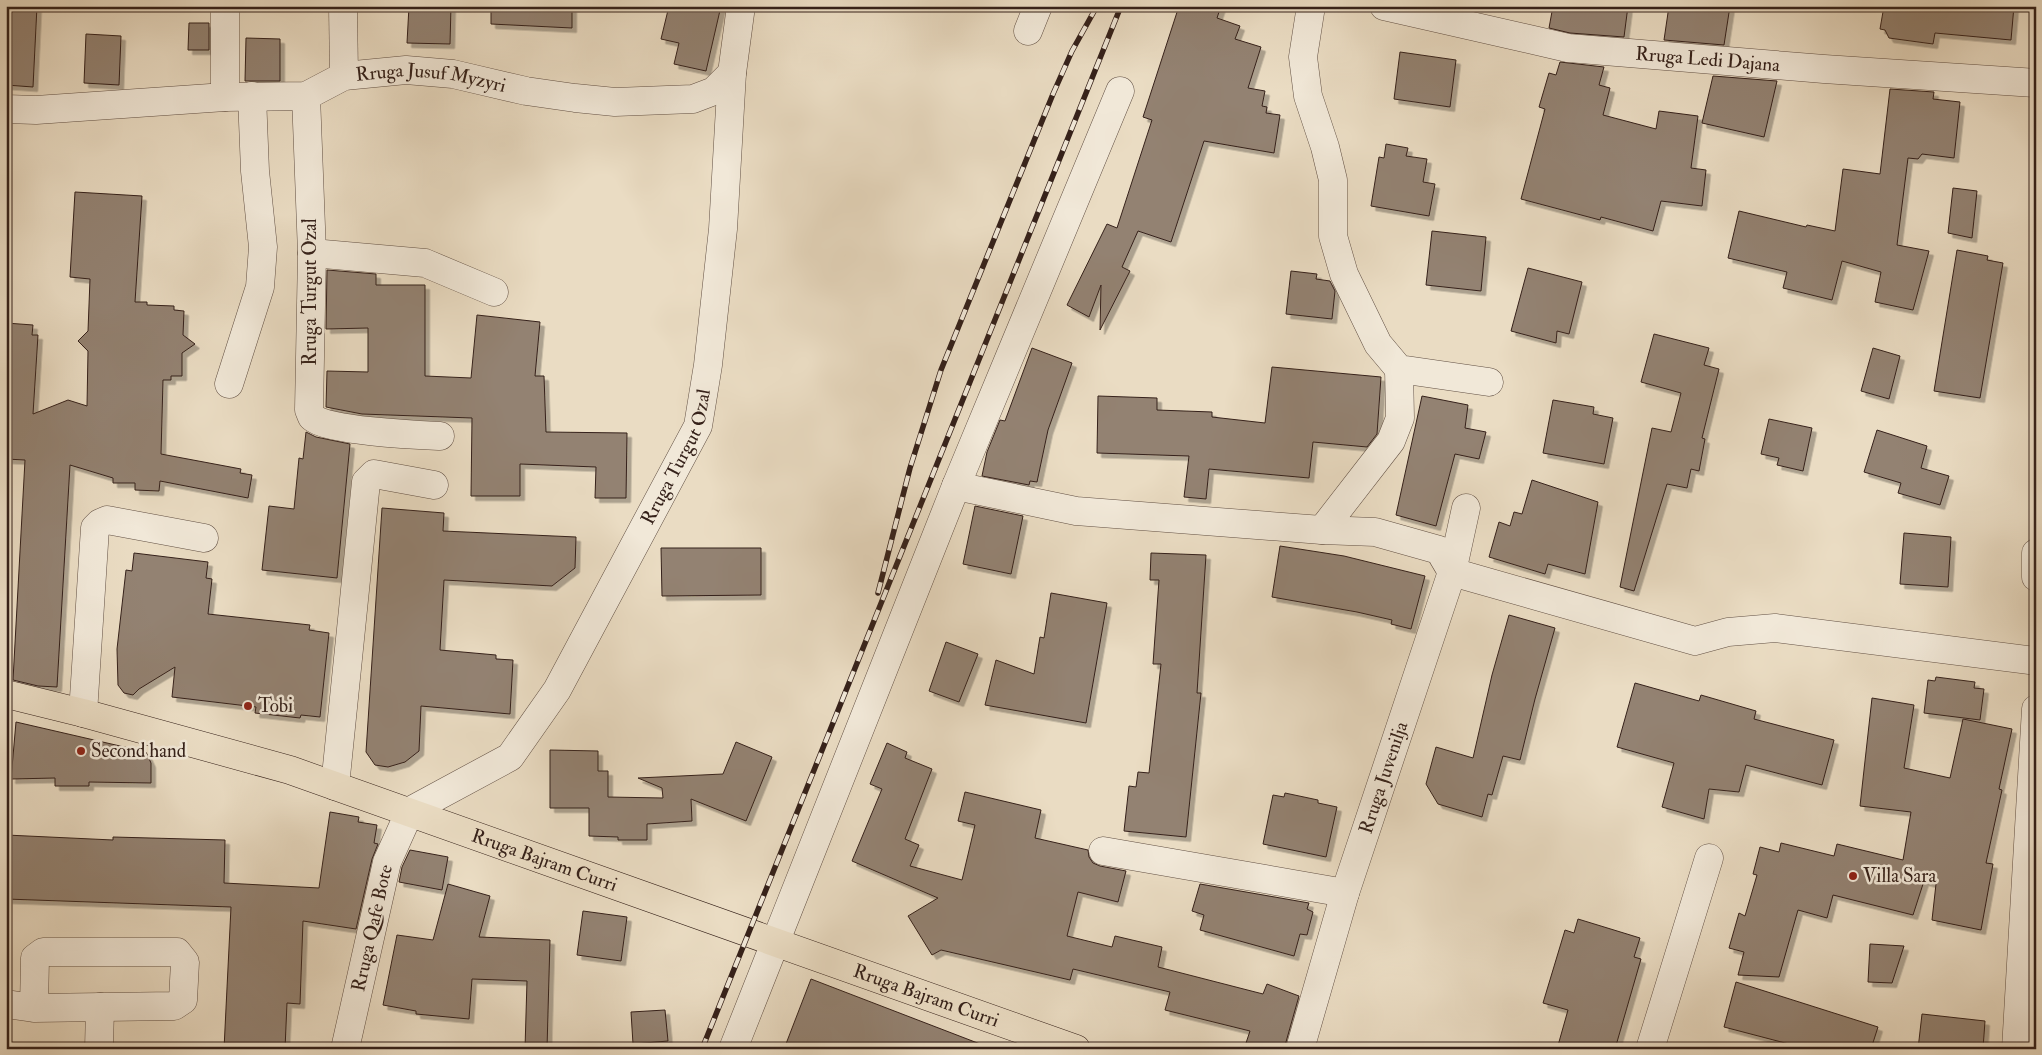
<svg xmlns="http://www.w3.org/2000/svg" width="2042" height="1055" viewBox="0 0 2042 1055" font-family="'IM FELL Double Pica',serif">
	<defs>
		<filter id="shadow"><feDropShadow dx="4.5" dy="4.5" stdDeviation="0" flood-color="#0004"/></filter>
	</defs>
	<rect width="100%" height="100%" fill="#eadcc3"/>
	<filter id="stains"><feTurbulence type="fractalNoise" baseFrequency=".004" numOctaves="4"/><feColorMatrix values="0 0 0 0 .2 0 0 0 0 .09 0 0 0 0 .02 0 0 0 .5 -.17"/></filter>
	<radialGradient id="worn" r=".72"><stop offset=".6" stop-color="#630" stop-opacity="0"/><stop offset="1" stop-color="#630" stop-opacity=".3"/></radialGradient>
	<!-- building -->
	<path fill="#938272" stroke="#35211a" filter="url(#shadow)" d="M6,6H37L33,87L6,85Z
		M409,6H451L450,44L407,43Z
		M491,6H572V28L491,24Z
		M669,6H721L706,71L674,64L679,43L661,39Z
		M1179,6H1221L1217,18L1240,26L1235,39L1261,47L1248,88L1265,91L1262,106L1267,107L1266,113L1280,115L1274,153L1204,141L1171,242L1138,231L1122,267L1130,271L1100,330L1101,285L1089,317L1067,305L1107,224L1117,228L1152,120L1143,117Z
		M1553,6H1628L1624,37L1570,33L1549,28Z
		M1669,6H1730L1724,45L1664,40Z
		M1884,6H1941L1964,9V6H2014L2011,40L1935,33L1933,44L1889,38L1885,30L1880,29Z
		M189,23H209V50H188Z
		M86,34L121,36L119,85L84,83Z
		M246,38L280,39V81H245Z
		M1400,52L1456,60L1450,107L1394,99Z
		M1560,62L1604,67L1599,85L1610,88L1603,115L1656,129L1659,111L1698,116L1691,168L1706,170L1702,206L1661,201L1653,231L1601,217L1600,220L1521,199L1545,109L1539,107L1549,73L1556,75Z
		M1713,76L1777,81L1764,137L1702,123Z
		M1890,89L1934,92L1933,99L1960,102L1954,158L1922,154L1918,159L1908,158L1897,245L1929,251L1913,310L1875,302L1881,272L1842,261L1832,300L1783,288L1787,272L1728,258L1739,211L1806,227L1807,225L1835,231L1843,169L1880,174Z
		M1386,144L1408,148L1406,156L1427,159L1423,182L1435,184L1429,216L1371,206L1379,157L1384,158Z
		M1953,188L1977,191L1972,238L1948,233Z
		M75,192L142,196L135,302H147V305L174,306V310L184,311L183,335L195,344L182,353V376H171V380H163L161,454L241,469L240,473L252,475L248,498L160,481L159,491L135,490V483H113V478L70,465L57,687L38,686L13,680L25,460L6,459V323L33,325L32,335H38L33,414L68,400L87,406L88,351L78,341L88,331L90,279L70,277Z
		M1432,231L1486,237L1481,291L1426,285Z
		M1957,250L1988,256L1987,260L2003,263L1980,398L1934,391Z
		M1528,268L1582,282L1569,334L1557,331L1556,343L1511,331Z
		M327,270L376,274V285H425V376L471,378L477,315L540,322L535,376H544L546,432L627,433L626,498H595L596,467L520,464V496H471L472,418L362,414L326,407L327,371L368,372V328L326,329Z
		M1291,271L1317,274L1316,279L1330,281L1335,291L1332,319L1286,314Z
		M1654,334L1709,348L1704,365L1719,369L1702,438L1705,439L1699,471L1691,469L1687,488L1667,484L1634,591L1620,587L1652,428L1671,432L1681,393L1641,382Z
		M1032,348L1072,363L1048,430L1037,482L1030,481L1029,485L982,476L987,452L1000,420L1005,421Z
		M1873,348L1900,356L1889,399L1861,391Z
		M1272,367L1381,377L1377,434L1367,447L1313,442L1309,478L1209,469L1206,499L1184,497L1189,456L1097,453L1098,396L1157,398V410L1212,412V417L1265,423Z
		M1422,396L1468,405L1465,428L1486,432L1479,459L1455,454L1436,526L1396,515Z
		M1553,400L1594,407L1593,414L1613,418L1604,464L1543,453Z
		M1769,419L1812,428L1803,471L1777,465L1779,458L1761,454Z
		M1877,430L1927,446L1921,468L1949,476L1940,505L1898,493L1901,483L1864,472Z
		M306,432L316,437L350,444L337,578L262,570L269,506L294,509L299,458L303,459Z
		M1532,480L1598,502L1585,574L1548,564L1545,574L1489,557L1499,522L1510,526L1514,512L1522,514Z
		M975,506L1023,516L1011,574L963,564Z
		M382,508L444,513L443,531L576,537L575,568L552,586L444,580L440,650L496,655V659L513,660L510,714L421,706L419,751L405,762L388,767L375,765L366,752Z
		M1904,533L1951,537L1948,587L1900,584Z
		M1280,546L1344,556L1425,576L1411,629L1391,624L1392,620L1357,612L1272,597Z
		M661,548H761V595L662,596Z
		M134,553L208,562L206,578L212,579L208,614L310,625L309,630L329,633L320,717L301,715L300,718L255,713L256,707L172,697L175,667L139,689L133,695L124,693L118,685L117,649L126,570L132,571Z
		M1151,553L1206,555L1197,693H1201L1186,837L1124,831L1129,786L1136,787L1138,772L1149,773L1161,664H1153L1159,580H1150Z
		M1051,593L1107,603L1086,723L985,705L996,660L1034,674L1040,637L1044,638Z
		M1509,615L1555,628L1535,699L1520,760L1503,756L1492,795L1488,794L1482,817L1438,804L1426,784L1436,747L1473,758L1492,675Z
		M946,642L978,654L959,702L929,691Z
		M1936,677L1975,682L1974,688L1984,689L1980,720L1924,713L1928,680L1935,681Z
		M1635,683L1699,701L1701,695L1756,711L1754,719L1834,740L1822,785L1746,765L1739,792L1709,789L1704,819L1662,807L1674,763L1617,747Z
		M1872,698L1914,705L1904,768L1950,778L1963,719L2012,729L1999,789L2002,790L1986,863L1993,864L1981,930L1932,920L1936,884L1924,881L1913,915L1833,895L1827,918L1798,910L1779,977L1738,975L1744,952L1729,948L1739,913L1745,916L1757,875L1753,874L1760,847L1779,852L1781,843L1834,856L1837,844L1903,860L1911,812L1860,806Z
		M16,722L146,752L151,763V783L89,782V786H55V778L11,779Z
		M736,742L772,757L746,821L691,799L692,821L647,824V840H618V837L589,836V808H550V750L598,751V771H608V797L663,798L662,788L638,778L723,774Z
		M887,743L907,752L905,758L932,769L905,839L919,845L910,866L962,880L975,825L958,821L965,792L1041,810L1035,838L1088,850L1089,857L1093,863L1100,866L1126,871L1118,902L1078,892L1067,936L1112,947L1115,936L1162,947L1158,967L1263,994L1267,984L1299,996L1284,1049H1244L1250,1031L1165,1010L1170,992L1073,969L1070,980L941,950L932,955L908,916L938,898L852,861L882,789L870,784Z
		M1285,793L1318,800V803L1337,807L1326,857L1263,844L1273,795L1284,797Z
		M330,812L359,817L358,822L377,825L374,843L378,844L372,859L356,929L303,921L300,1004L287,1003L285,1049H224L231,907L6,899V835L113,840V837L225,840L224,883L319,888Z
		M410,850L448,857L442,890L399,882L402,867Z
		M448,884L490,896L479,937L550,940L547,1049H525L527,981L472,979L469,1019L416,1014V1011L383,1005L397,935L433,940Z
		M1200,884L1309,903L1307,909L1313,912L1307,935L1300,934L1294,956L1200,930L1204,915L1192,911Z
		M583,911L627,917L621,961L577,955Z
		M1578,919L1640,938L1634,957L1641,959L1615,1049H1557L1568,1010L1543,1003L1565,930L1574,933Z
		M1870,944L1904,946L1892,983L1868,982Z
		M811,979L988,1047V1049H784Z
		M1736,982L1878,1027L1871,1049H1808L1724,1027Z
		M665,1010L668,1041L633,1044L631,1012Z
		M1922,1014L1985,1021L1983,1049H1918Z"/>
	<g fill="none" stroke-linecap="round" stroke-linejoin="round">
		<defs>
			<g id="minor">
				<path d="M343,6L344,76"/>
				<path d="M1311,6L1303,57L1308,96L1325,147L1333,180V236L1344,274L1378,344L1399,369L1489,382"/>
				<path id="s1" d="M1384,6L1568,48L1824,69L2036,83"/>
				<path d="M1028,31L1038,6"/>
				<path d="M306,96L312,253L309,410C310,412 311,415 312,417C325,431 418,435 440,436"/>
				<path d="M225,97V6"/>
				<path id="s2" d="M6,109L36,110L225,97L306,96L344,76L406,70L453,74L526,91L575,98L615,102L693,99L714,91L732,73"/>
				<path d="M312,253L425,263L494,292"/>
				<path d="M229,384L260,287L263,247L255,171L252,96"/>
				<path d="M956,486L1076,511L1322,530L1375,532L1439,550L1452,572L1695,641L1728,632L1775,628L2036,661"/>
				<path d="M1322,530L1391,441L1400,418L1399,369"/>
				<path d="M2036,553V577"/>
				<path d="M83,713L95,528L100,523L107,520L204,538"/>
				<path d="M335,786L366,482L374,474L434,485"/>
				<path d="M1103,851L1345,893"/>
				<path d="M6,1004L34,1008L174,1006L183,1000L185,962L177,952H43L35,958L34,1008"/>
				<path d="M99,1049L100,1007"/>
				<path id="s3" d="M345,1049L387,862L410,811L510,757L557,690L698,426L708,365L723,229L732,73L741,6"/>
				<path d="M733,1049L956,486L1120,91"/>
				<path id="s4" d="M1300,1049L1345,893L1452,572L1466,508"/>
				<path d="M1650,1049L1709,858"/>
				<path d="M2016,1049L2036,709"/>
			</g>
			<g id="major">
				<path id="s5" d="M6,694L83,713L290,770L1076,1049"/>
			</g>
		</defs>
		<!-- minor casing -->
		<use href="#minor" stroke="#625044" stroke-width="29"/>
		<!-- major casing -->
		<use href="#major" stroke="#35211a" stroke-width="29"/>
		<!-- minor -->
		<use href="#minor" stroke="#f1e8d8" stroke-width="28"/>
		<!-- major -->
		<use href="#major" stroke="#eadcc3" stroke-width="28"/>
		<defs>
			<path id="rail" d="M878,593L910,468L941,370L1053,94L1072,51L1097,6
				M702,1049L1121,6"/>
		</defs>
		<!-- rail casing -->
		<use href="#rail" stroke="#35211a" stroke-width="5.5"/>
		<!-- rail -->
		<use href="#rail" stroke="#f1e8d8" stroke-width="4" stroke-dasharray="11" stroke-linecap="butt"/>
	</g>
	<!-- markers -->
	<g fill="#8f2418" stroke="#f1e8d8" stroke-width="2">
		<circle cx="248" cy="706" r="5"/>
		<circle cx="81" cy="751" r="5"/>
		<circle cx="1853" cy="876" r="5"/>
	</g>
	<g text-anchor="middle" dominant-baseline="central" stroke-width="5" stroke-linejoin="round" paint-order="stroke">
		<!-- street labels -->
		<g font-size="19" fill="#35211a" stroke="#f1e8d8">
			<text stroke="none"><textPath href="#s1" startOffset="329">Rruga Ledi Dajana</textPath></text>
			<text stroke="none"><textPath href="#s2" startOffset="431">Rruga Jusuf Myzyri</textPath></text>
			<text transform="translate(310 292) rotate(-90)">Rruga Turgut Ozal</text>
			<text stroke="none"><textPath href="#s3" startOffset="706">Rruga Turgut Ozal</textPath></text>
			<text stroke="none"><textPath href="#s4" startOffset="284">Rruga Juvenilja</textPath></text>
			<text stroke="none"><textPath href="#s5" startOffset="564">Rruga Bajram Curri</textPath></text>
			<text stroke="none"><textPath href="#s3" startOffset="124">Rruga Qafe Bote</textPath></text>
			<text stroke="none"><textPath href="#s5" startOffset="969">Rruga Bajram Curri</textPath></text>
		</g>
		<!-- poi labels -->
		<g font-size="19" fill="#35211a" stroke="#f1e8d8" text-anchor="start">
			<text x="258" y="706">Tobi</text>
			<text x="91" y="751">Second hand</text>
			<text x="1863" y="876">Villa Sara</text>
		</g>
	</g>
	<!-- margin -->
	<rect width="2042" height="1055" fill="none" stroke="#eadcc3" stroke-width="25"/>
	<rect x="8" y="8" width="2027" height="1040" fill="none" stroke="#35211a" stroke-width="2.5"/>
	<rect x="12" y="12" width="2017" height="1030" fill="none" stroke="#35211a"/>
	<rect width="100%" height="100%" filter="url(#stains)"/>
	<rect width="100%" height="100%" fill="url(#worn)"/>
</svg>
